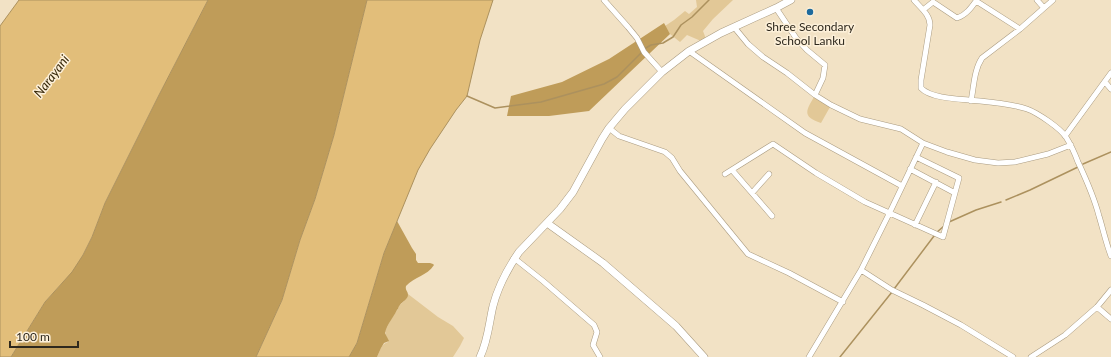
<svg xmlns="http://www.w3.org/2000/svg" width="1111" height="357" viewBox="0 0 1111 357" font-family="Lato,sans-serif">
	<rect width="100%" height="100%" fill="#f2e2c5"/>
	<!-- green -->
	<path fill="#e2c897" d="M696,0H733L713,19L703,31L706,39L701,41L687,35L680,42L670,34L665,26L674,20L685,11L689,14L697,7Z
		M814,97L830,107L821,123C803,117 805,112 814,97Z
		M408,294L438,317L453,326L464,338L460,346L453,357H377C380,351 381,344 388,342L385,331L391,319L398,309L399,306L406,299Z"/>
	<!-- forest -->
	<path fill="#bf9c59" d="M208,0H367L334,135L315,199L300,240L282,300L256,357H11L45,302L63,282L83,255L92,237L105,203L159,95Z
		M664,23L670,34L589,111L549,116H507L511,96L562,82L609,59Z
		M397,221L412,248L416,254V260L418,263H430L433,264L434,265C427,276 414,277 406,286C405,291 408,291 408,295C408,299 402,302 400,305C398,307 399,308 397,310C393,318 387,324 385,333L389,341L384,343L381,348L377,357H349L357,343L384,253Z"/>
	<!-- water -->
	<path fill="#e2be7a" stroke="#ac915e" d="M19,0H208L159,95L105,203L92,237L83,255L72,272L45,302L11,357H0V26Z
		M367,0H493L480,40L467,96L456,110L430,149L418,170L384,253L357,343L349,357H256L282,300L300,240L315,199L334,135Z"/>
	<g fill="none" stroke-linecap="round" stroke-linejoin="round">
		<!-- stream -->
		<path stroke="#ac915e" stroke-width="1.5" d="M644,49L651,45L663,43L673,37L681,25L692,17L709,0
			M467,96L495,108L541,102L604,84L617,77L642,52
			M1083,164L1111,152
			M1006,200L1030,190L1078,167
			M949,222L976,210L1001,202
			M936,233L944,226
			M894,289L934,236
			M840,357L892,292"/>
		<defs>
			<path id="street" d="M604,0L628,27L637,38L644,52L662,72
				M914,0C921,8 930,15 930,25L921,80V88C930,98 957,99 970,100C989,102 1009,103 1027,109C1038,113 1060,128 1066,137C1071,145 1075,154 1078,162C1086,179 1094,197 1099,216C1103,229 1106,243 1111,256
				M1037,0L1044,8
				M776,8L796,38L807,50L825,65L823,78L815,95
				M923,10L933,2L957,18C966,15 971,8 976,1L1020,29
				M734,27L748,44L763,57L787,73L815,95L831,105L860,119L901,129L923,143L947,152L975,160L998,163L1015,162L1048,154L1071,145
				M689,51L805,133L902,186
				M1105,82L1111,89
				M971,101C974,86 974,70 982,58L1020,29L1053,0
				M609,128L619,136L665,152L672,158L680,171L748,254L789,273L843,302
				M1065,136L1111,73
				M910,169L955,193
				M732,170L772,216
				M725,174L773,144L816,173L865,202L943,237L959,178L916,157
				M752,193L769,174
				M915,225L936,182
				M514,258L543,281L594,325L597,332L593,345L600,357
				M861,270L892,290L923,305L961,325L1013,357
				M1097,307L1111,319
				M809,357L861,270L889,214L923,143
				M1031,357L1065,335L1097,307L1111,290"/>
			<path id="secondary" d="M547,223L603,263L676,326L704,357
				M480,357C488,341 489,323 493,306C498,287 508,268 519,252L560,209L573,192L602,139L609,128L625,109L662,72L689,51L721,33L776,8L791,0"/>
		</defs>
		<!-- street casing -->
		<use href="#street" stroke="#aa9b80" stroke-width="6"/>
		<!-- secondary casing -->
		<use href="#secondary" stroke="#aa9b80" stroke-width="8"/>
		<!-- street -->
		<use href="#street" stroke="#fff" stroke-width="5"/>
		<!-- secondary -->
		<use href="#secondary" stroke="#fff" stroke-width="7"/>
	</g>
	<!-- markers -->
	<circle fill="#1d6a9d" stroke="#fdf0d9" stroke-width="1.5" cx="810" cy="12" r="4"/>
	<g text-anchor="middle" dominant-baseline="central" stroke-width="3" stroke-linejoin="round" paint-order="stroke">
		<!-- poi labels -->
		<g font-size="12" fill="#2e281d" stroke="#fdf0d9">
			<text x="810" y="26">Shree Secondary<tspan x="810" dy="14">School Lanku</tspan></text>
		</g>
		<!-- water labels -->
		<g font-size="13" font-style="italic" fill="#38290a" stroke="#fdf0d9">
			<text transform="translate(51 76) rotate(-53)">Narayani</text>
		</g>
	</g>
	<!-- scale -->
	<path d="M10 341v6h68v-6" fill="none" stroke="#2e281d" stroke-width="2"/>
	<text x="16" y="341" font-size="12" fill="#2e281d" stroke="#fdf0d9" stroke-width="3" paint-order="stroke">100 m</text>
</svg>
